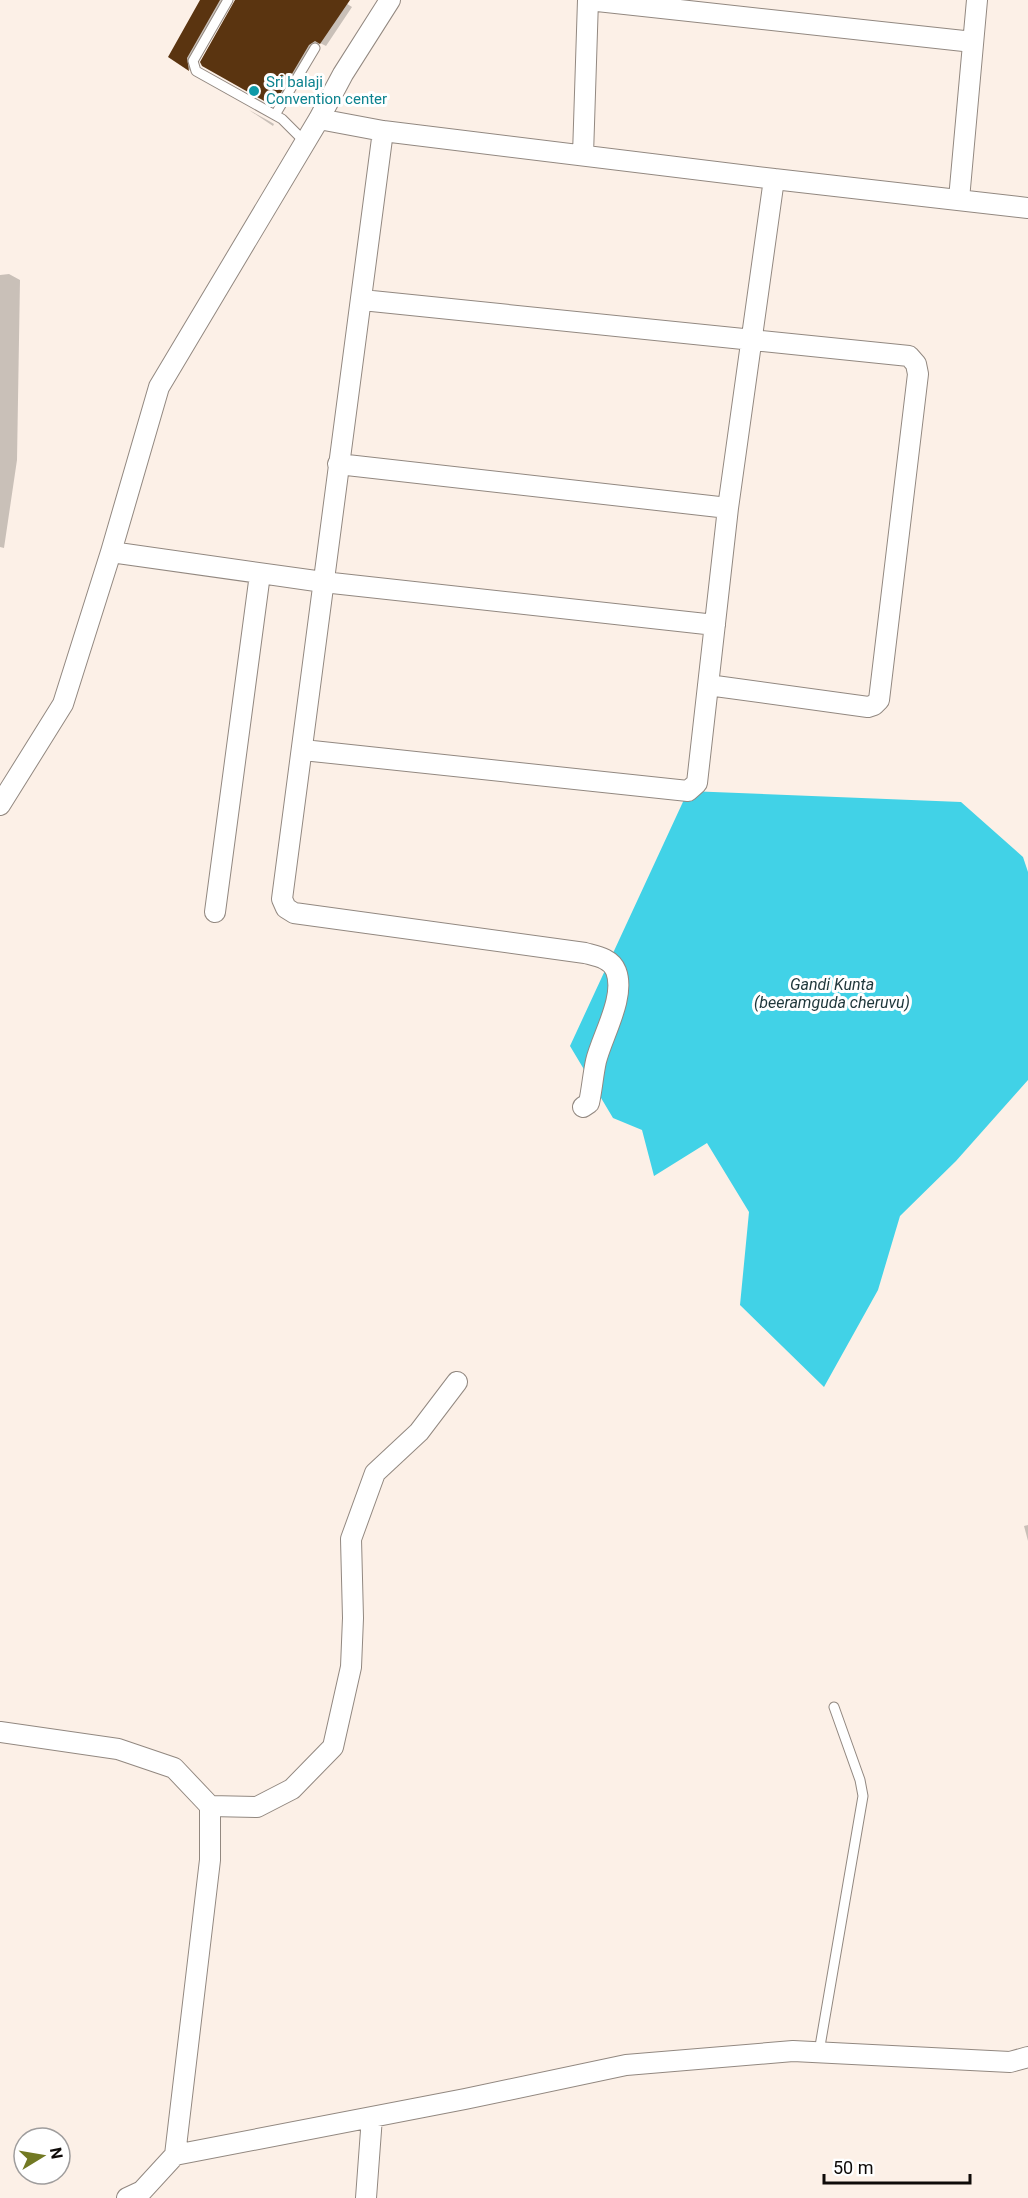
<svg xmlns="http://www.w3.org/2000/svg" width="1028" height="2198" viewBox="0 0 1028 2198" font-family="Roboto,sans-serif">
	<rect width="100%" height="100%" fill="#fcf0e7"/>
	<!-- water -->
	<path fill="#41d2e7" d="M688,791L961,802L1023,857L1028,872V1080L956,1161L900,1216L878,1290L824,1387L740,1305L749,1212L707,1143L654,1176L642,1130L613,1118L570,1046Z"/>
	<!-- shadow -->
	<path fill="#0003" d="M202,0H226L192,61L193,72L170,57Z
		M236,0H341L352,7L326,46L320,43L314,47L278,107L203,65Z
		M249,110L269,121L274,124L273,126Z
		M9,274L20,280L17,460L4,548L0,547V275Z
		M1028,1525V1541L1024,1526Z"/>
	<!-- building -->
	<path fill="#5a3410" d="M200,0H220L187,58L189,71L168,57Z
		M235,0H350L320,44L315,41L309,45L273,106L202,66L200,62Z"/>
	<g fill="none" stroke-linecap="round" stroke-linejoin="round">
		<defs>
			<path id="lane" d="M228,0L193,61L196,71L282,119L305,142
				M275,115L315,48
				M819,2052L863,1796L860,1780L834,1707"/>
			<path id="street" d="M588,0L973,42
				M319,119L383,131L774,179L1028,208
				M383,131L282,899L286,908L294,913L585,953C596,956 611,958 616,971C626,997 602,1036 596,1061C593,1075 592,1089 589,1103L583,1107
				M583,155L588,0
				M959,199L977,0
				M362,300L909,356L916,364L918,374L879,700L874,705L868,707L708,685
				M338,464L728,508
				M111,552L323,582L715,625
				M303,750L688,791L697,783L728,508L774,179
				M0,805L63,704L111,552L159,387L319,119L343,74L390,0
				M215,912L260,574
				M0,1732L118,1749L174,1768L210,1806V1860L175,2155L142,2191L127,2198
				M210,1806L257,1807L292,1789L333,1747L351,1667L353,1618L351,1539L375,1473L419,1432L457,1382
				M175,2155L465,2099L626,2065L793,2051L1010,2062L1028,2057
				M366,2198L372,2117"/>
		</defs>
		<!-- lane casing -->
		<use href="#lane" stroke="#928880" stroke-width="11"/>
		<!-- street casing -->
		<use href="#street" stroke="#928880" stroke-width="22"/>
		<!-- lane -->
		<use href="#lane" stroke="#fff" stroke-width="9"/>
		<!-- street -->
		<use href="#street" stroke="#fff" stroke-width="20"/>
	</g>
	<!-- markers -->
	<circle fill="#0f9aa8" stroke="#fff" stroke-width="2" cx="254" cy="91" r="6"/>
	<g text-anchor="middle" dominant-baseline="central" stroke-width="6" stroke-linejoin="round" paint-order="stroke">
		<!-- culture labels -->
		<g font-size="15" fill="#0d838f" stroke="#fff" text-anchor="start">
			<text x="266" y="82">Sri balaji<tspan x="266" dy="17">Convention center</tspan></text>
		</g>
		<!-- water labels -->
		<g font-size="16" font-style="italic" fill="#1e363a" stroke="#fff">
			<text x="832" y="984">Gandi Kunta<tspan x="832" dy="18">(beeramguda cheruvu)</tspan></text>
		</g>
	</g>
	<!-- north arrow -->
	<g transform="translate(42 2156) rotate(79)"><circle r="28" fill="#ffffff" stroke="#9f9d9d" stroke-width="1.5"/>
	<path d="M0-4.5L10 22L0 15L-10 22Z" fill="#727923"/>
	<text y="-9" font-size="16" font-weight="bold" text-anchor="middle" fill="#0f0b09">N</text>
	</g>
	<!-- scale -->
	<path d="M824 2174v9h146v-9" fill="none" stroke="#0f0b09" stroke-width="3"/>
	<text x="833" y="2174" font-size="18" fill="#0f0b09" stroke="#ffffff" stroke-width="4.5" paint-order="stroke">50 m</text>
</svg>
